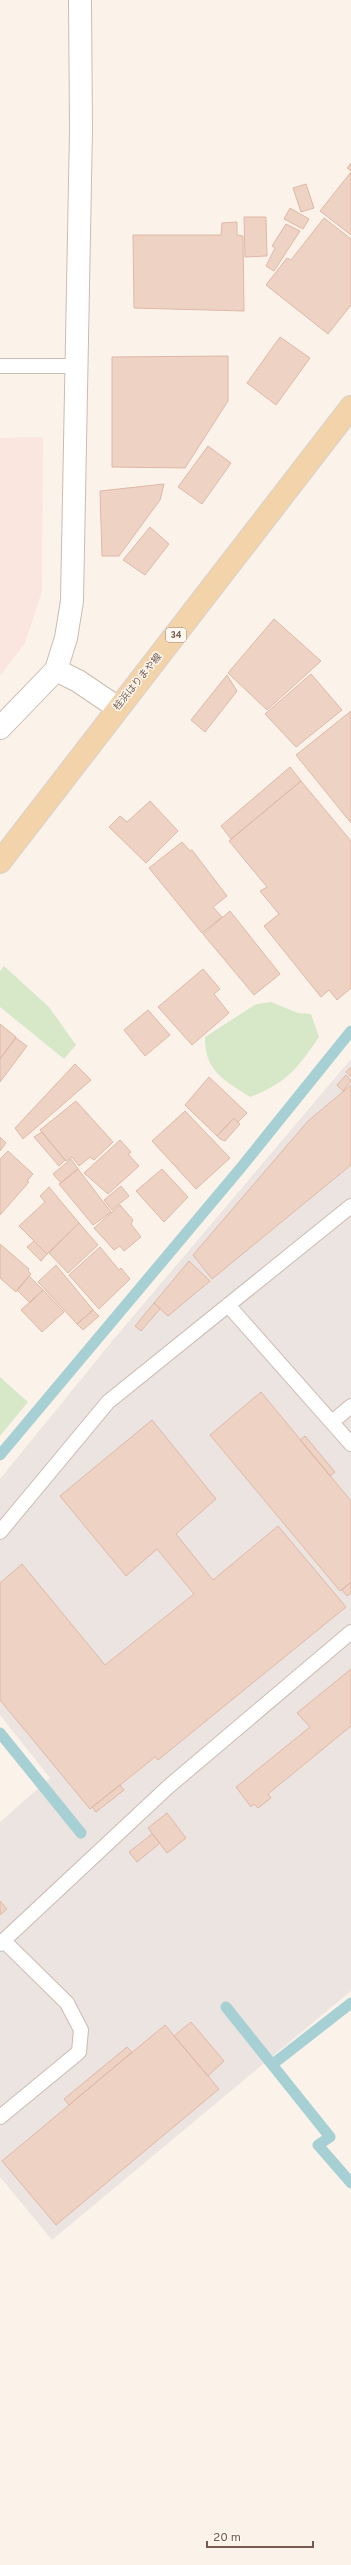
<svg xmlns="http://www.w3.org/2000/svg" width="351" height="2565" viewBox="0 0 351 2565" font-family="Overpass,'Noto Sans JP',sans-serif">
	<rect width="100%" height="100%" fill="#fbf3ea"/>
	<!-- commercial -->
	<path fill="#fae5df" d="M43,437L42,591L25,643L0,676V438Z"/>
	<!-- industrial -->
	<path fill="#ebe4e0" d="M351,1059V1991L52,2240L0,2177V1822L50,1778L0,1715V1479L113,1340Z"/>
	<!-- green -->
	<path fill="#d7e8c9" d="M4,966L49,1007L76,1045L64,1059L0,1007V971Z
		M271,1002L298,1013L311,1014L319,1037C298,1068 287,1083 250,1097C225,1081 204,1071 205,1037L256,1004Z
		M0,1377L28,1402L0,1436Z"/>
	<g fill="none" stroke-linecap="round" stroke-linejoin="round">
		<!-- stream -->
		<path stroke="#a7d0d4" stroke-width="11" d="M0,1455L239,1170L351,1031
			M0,1733L81,1833
			M226,2007L330,2137L318,2145L351,2183
			M273,2064L351,2003"/>
	</g>
	<!-- building -->
	<path fill="#eed2c4" stroke="#dfb8a6" d="M351,163V171L347,168Z
		M351,172V235L320,211Z
		M306,184L314,208L301,212L293,188Z
		M290,208L309,219L303,229L284,219Z
		M244,217H266L267,256L245,257Z
		M324,218L351,239V305L328,334L266,285L287,258L291,260Z
		M237,222V235L243,236L244,311L134,308L133,235H221L222,223Z
		M286,224L300,231L274,271L266,266L275,248L272,246Z
		M280,337L310,358L276,405L247,383Z
		M228,356V401L185,468L112,467V357Z
		M208,446L231,463L202,504L178,487Z
		M164,484L160,500L119,556H102L100,491Z
		M150,527L169,544L145,575L123,560Z
		M274,619L321,661L267,710L228,673Z
		M311,674L342,710L296,747L265,714Z
		M227,675L237,691L205,732L191,720Z
		M351,711V823L296,755Z
		M290,767L301,781L231,839L221,826Z
		M301,781L351,841V988L337,1000L329,990L321,997L264,926L279,914L260,891L267,887L229,841Z
		M150,801L178,831L146,863L109,827L120,816L127,822Z
		M182,842L190,851L192,850L227,896L213,907L222,917L202,933L149,868Z
		M230,911L280,974L254,995L203,934Z
		M203,969L220,989L214,994L229,1013L192,1045L158,1007Z
		M148,1010L170,1035L145,1056L124,1030Z
		M0,1024L16,1037L0,1059Z
		M16,1038L27,1046L0,1082V1059Z
		M75,1064L91,1080L23,1139L15,1128Z
		M351,1067V1077L346,1072Z
		M346,1075L351,1081L343,1091L337,1085Z
		M209,1077L247,1113L238,1122L234,1118L217,1136L185,1105Z
		M351,1085V1165L212,1279L193,1255L308,1121Z
		M76,1101L113,1142L94,1160L90,1157L79,1166L72,1157L66,1161L40,1130Z
		M185,1111L230,1158L196,1189L152,1141Z
		M234,1118L240,1124L225,1141L220,1139L217,1136Z
		M42,1132L65,1160L59,1166L34,1137Z
		M0,1137L6,1143L0,1151Z
		M120,1140L131,1152L128,1154L139,1166L108,1194L84,1173Z
		M8,1151L33,1174L27,1181L29,1182L0,1215V1159Z
		M71,1159L78,1169L61,1183L53,1174Z
		M78,1169L111,1212L93,1225L59,1184Z
		M162,1169L188,1197L164,1222L136,1191Z
		M121,1186L129,1196L112,1210L104,1200Z
		M49,1187L79,1223L47,1254L19,1226L45,1202L40,1196Z
		M120,1205L133,1220L131,1224L141,1237L124,1251L120,1246L114,1250L94,1228Z
		M79,1223L98,1245L68,1273L49,1253Z
		M34,1241L47,1254L41,1261L27,1247Z
		M0,1244L29,1269L28,1271L31,1274L16,1292L0,1278Z
		M100,1247L119,1270L121,1268L130,1279L99,1309L69,1275Z
		M189,1261L210,1281L168,1316L154,1303Z
		M56,1265L93,1310L77,1324L38,1282Z
		M29,1276L43,1290L30,1303L17,1290Z
		M43,1290L64,1312L42,1332L21,1310Z
		M154,1303L160,1309L141,1331L135,1326Z
		M93,1310L99,1316L83,1330L77,1324Z
		M261,1392L351,1501V1582L340,1591L210,1435Z
		M152,1420L216,1499L176,1534L213,1580L278,1526L346,1607L158,1760L155,1757L90,1809L0,1700V1583L22,1564L105,1665L194,1594L157,1549L126,1576L60,1496Z
		M305,1436L335,1472L330,1476L300,1440Z
		M351,1582V1593L347,1596L342,1590Z
		M351,1669V1726L268,1794L271,1798L258,1808L254,1804L251,1807L236,1787L310,1727L297,1713Z
		M120,1785L124,1790L96,1812L92,1807Z
		M167,1813L186,1838L167,1853L148,1828Z
		M152,1834L160,1843L137,1862L129,1852Z
		M0,1901L7,1909L0,1915Z
		M191,2022L224,2061L208,2076L174,2036Z
		M165,2025L219,2089L56,2225L2,2161Z
		M127,2047L132,2052L69,2105L64,2099Z"/>
	<g fill="none" stroke-linecap="round" stroke-linejoin="round">
		<defs>
			<path id="service" d="M0,366H77
				M228,1305L351,1444
				M332,1422L351,1406
				M0,1532L108,1402L351,1206
				M0,1944L168,1787L351,1632
				M0,2117L79,2052L81,2030L67,2003L4,1941"/>
			<path id="minor" d="M56,670L78,681L118,708
				M0,728L56,670L66,638L72,601L81,130L80,0"/>
			<path id="primary" d="M0,862L351,407"/>
		</defs>
		<!-- service casing -->
		<use href="#service" stroke="#ccbbb1" stroke-width="16"/>
		<!-- minor casing -->
		<use href="#minor" stroke="#ccbbb1" stroke-width="24"/>
		<!-- primary casing -->
		<use href="#primary" stroke="#d8d1ce" stroke-width="24"/>
		<!-- service -->
		<use href="#service" stroke="#fff" stroke-width="14"/>
		<!-- minor -->
		<use href="#minor" stroke="#fff" stroke-width="22"/>
		<!-- primary -->
		<use href="#primary" stroke="#f3d3a9" stroke-width="22"/>
	</g>
	<g text-anchor="middle" dominant-baseline="central" stroke-width="3" stroke-linejoin="round" paint-order="stroke">
		<!-- shield labels -->
		<rect fill="#fef8f0" stroke="#9d897f" stroke-width="1" x="166" y="628" width="20" height="14" rx="3"/>
		<g font-size="9" font-weight="bold" fill="#745a4f">
			<text x="176" y="635">34</text>
		</g>
		<!-- street labels -->
		<g font-size="10" fill="#745a4f" stroke="#fef8f0">
			<text transform="translate(138 682) rotate(-51)">桂浜はりまや線</text>
		</g>
	</g>
	<!-- scale -->
	<path d="M207 2541v6h106v-6" fill="none" stroke="#745a4f" stroke-width="2"/>
	<text x="213" y="2541" font-size="12" fill="#745a4f" stroke="#fef8f0" stroke-width="3" paint-order="stroke">20 m</text>
</svg>
